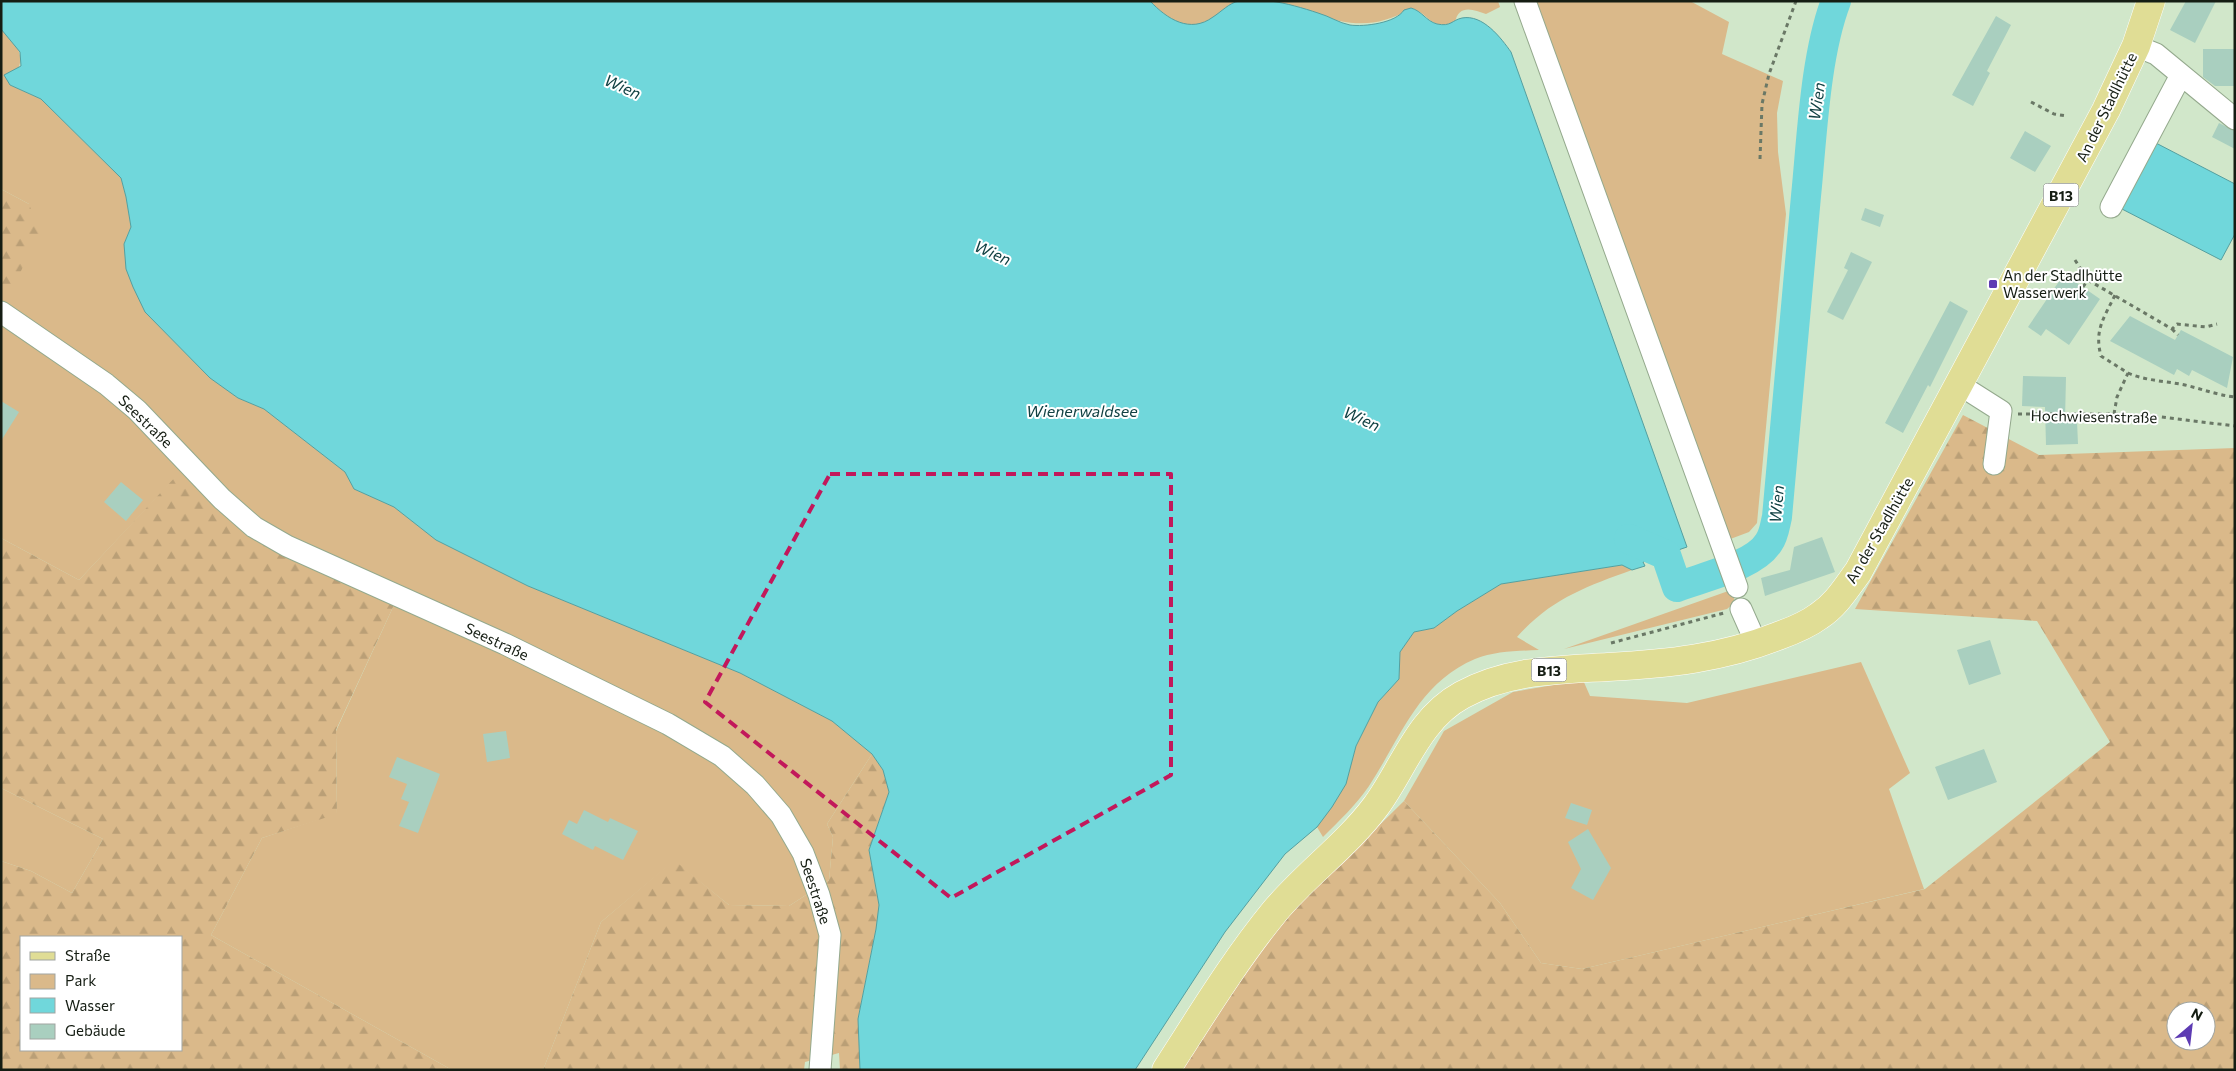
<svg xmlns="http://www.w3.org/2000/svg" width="2236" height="1071" viewBox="0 0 2236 1071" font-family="Commissioner,sans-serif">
	<defs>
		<pattern id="forest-firs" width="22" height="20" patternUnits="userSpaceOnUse" patternTransform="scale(1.25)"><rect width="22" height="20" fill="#dab98a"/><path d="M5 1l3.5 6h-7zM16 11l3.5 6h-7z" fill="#ba9f76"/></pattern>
	</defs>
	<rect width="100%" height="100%" fill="#d1e7ca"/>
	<!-- green -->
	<path fill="#dab98a" d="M1150,1H1239C1226,7 1218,17 1206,23C1185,32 1163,15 1150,1Z
		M1269,1H1498L1500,7L1486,14C1473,9 1458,4 1455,23C1428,30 1431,14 1411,8C1358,41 1323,12 1269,1Z
		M1531,1H1690L1729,22L1722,54L1783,81L1777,113L1778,152L1786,214L1757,523L1749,532L1725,541Z
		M1,29C24,52 26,58 10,85L41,99L121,178L126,197L131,227L124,244L145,312L210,378L238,398L264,409L345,472L354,489L394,507L436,540L528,586L740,673L832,721L872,754L827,824L833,837L829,880L789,906L729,905L674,861L601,922L543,1070H452L211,935L262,838L337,813L336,731L394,605L283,550L179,474L79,580L1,538V312L29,204L1,189Z
		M1622,565L1632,570C1585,587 1551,599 1517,637L1539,650C1518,651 1495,651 1475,659C1418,683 1400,739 1369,786C1356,805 1339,821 1323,837L1317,827L1345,784L1356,746L1378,702L1399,679L1400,652L1414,632L1434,628L1457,611L1501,584Z
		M1734,589V603L1727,609L1564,649Z
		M1861,662L1910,773L1889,789L1924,889L1582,969L1541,963L1500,903L1404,801L1444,731L1513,692L1583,680L1590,696L1687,703Z
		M1,788L103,839L72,893L31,871L1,861Z"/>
	<!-- forest -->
	<path fill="url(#forest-firs)" fill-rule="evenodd" d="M1,189L29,204L40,232L1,312Z
		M1963,415L2039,455L2235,448V1070H1180L1245,968L1278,925L1404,801L1500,903L1541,963L1582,969L1925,889L2110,742L2037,621L1855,609ZM2176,1011H2206V1041H2176Z
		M179,473L283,550L394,605L336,730L337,814L262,838L211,935L452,1070H1V861L31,871L72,893L103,839L1,788V538L79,580ZM21,937H181V1050H21Z
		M872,754L883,770L889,792L869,850L879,905L876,929L858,1019L860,1070H840L839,1053L805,1062L804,1070H543L601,922L674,860L729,905L789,906L829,880L833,837L827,824Z"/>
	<!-- water -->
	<path fill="#70d7db" stroke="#559f9f" d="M1,1H1150C1167,19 1190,34 1213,17C1221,12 1229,3 1239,1C1248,0 1261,0 1270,1C1286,3 1303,8 1318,13C1329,16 1339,23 1350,25C1364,27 1396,23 1404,10L1411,8C1422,11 1426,21 1437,24C1451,27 1452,20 1462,18C1483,14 1501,38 1511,52L1687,547L1643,562L1645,566L1632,570L1622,565L1501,584L1457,611L1434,628L1414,632L1400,652L1399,679L1378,702L1356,746L1346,784L1332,807L1317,827L1285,854L1225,932L1135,1070H860L858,1019L876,929L879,905L869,850L889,792L883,770L872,754L832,721L740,673L528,586L436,540L394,507L354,489L345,472L264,409L238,398L210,378L145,312L133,287L126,269L124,244L131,227L126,197L121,178L41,99L10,85L4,75L21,66L20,52L1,29Z
		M2154,142L2235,184V234L2221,260L2120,208Z"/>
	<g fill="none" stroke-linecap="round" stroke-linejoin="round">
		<!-- river -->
		<path stroke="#70d7db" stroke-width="30" d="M1629,539L1666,555L1677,587C1703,577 1755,566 1769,542C1774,535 1775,525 1777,517C1786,410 1796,303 1806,196C1812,137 1815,56 1836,1"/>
	</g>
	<!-- building -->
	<path fill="#a9cfbf" d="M2186,1H2216L2195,43L2170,30Z
		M1996,16L2011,25L1987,71L1990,73L1973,106L1952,95Z
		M2203,49H2235V86H2215L2203,77Z
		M2219,123L2235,131V149L2212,137Z
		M2025,131L2051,146L2035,172L2010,158Z
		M1865,208L1884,215L1880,227L1861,220Z
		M1851,252L1872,262L1843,320L1827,312L1848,270L1844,268Z
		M2064,274L2100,299L2069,345L2046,329L2041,336L2028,327Z
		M1950,301L1968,311L1930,387L1928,385L1903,433L1885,423Z
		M2130,316L2175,340L2181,330L2233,357L2227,388L2192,370L2189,376L2177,369L2174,375L2110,341Z
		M2023,376L2066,377L2065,421H2077L2078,444L2046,445L2045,407L2022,406Z
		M1,401L19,412L1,441Z
		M121,482L143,500L126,521L104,502Z
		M1822,537L1835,572L1765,596L1761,578L1790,570L1794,547Z
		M1990,640L2001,674L1969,685L1957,650Z
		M506,731L510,758L487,762L483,734Z
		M1984,749L1997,782L1948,800L1935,767Z
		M397,757L440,774L418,833L399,826L409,802L401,799L407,784L389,777Z
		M1571,803L1592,810L1587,825L1565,818Z
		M584,810L608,822L610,818L638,831L623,860L595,846L593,850L562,834L569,820L577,824Z
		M1588,829L1611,868L1593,900L1571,888L1581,869L1568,842Z"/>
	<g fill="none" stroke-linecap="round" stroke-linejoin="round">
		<defs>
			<path id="minor" d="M1525,1L1737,587
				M2136,46L2156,54L2235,119
				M2111,207L2181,75
				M1,312L106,384L137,410L222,499L254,527L287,546L505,644L668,724L722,756L755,785L781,815L803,853L819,895L830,935L820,1070
				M1960,385L2001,411L1994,464
				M1741,609L1757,645"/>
			<path id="major" d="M1166,1070C1201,1016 1234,961 1275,911C1306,874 1347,845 1376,806C1404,768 1418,719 1462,695C1507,670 1557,670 1608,667C1667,664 1723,658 1778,636C1792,631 1807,625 1819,616C1836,605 1846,588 1858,572L2106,110L2136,46L2151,1"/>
		</defs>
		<!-- minor casing -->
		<use href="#minor" stroke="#94a98d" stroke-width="23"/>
		<!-- major casing -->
		<use href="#major" stroke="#fff" stroke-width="29"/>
		<!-- path -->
		<path stroke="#6a7866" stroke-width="3" stroke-dasharray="4 4" stroke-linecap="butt" d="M2031,102L2054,114L2067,116
			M1760,159L1762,104L1769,74L1796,1
			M2075,260L2088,280L2172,329L2177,324L2206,327L2217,324
			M2083,287L2088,280
			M2172,329L2178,335
			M2128,373C2146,381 2166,381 2185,385C2202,389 2217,395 2235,397
			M2018,414H2114L2161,417L2235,426
			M2114,414L2117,397L2128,373L2101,356C2094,330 2104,318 2115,295
			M1611,643L1724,613"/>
		<!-- minor -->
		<use href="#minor" stroke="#fff" stroke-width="21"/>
		<!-- major -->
		<use href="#major" stroke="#e0dd95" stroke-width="28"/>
	</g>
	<!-- marked area -->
	<path fill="none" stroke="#c2185b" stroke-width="4" stroke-dasharray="10 6" stroke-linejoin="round" d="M830,474H1171V775L951,898L705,702Z"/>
	<!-- markers -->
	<rect fill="#5d3bb3" stroke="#fff" stroke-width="2" x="1988" y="279" width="10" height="10" rx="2.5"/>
	<g text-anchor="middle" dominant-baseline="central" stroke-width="4" stroke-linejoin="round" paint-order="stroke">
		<!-- shield labels -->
		<g fill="#fff" stroke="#5b615a" stroke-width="1">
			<rect x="2043.5" y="183.5" width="35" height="23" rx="4"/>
			<rect x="1531.5" y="658.5" width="35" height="23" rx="4"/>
		</g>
		<g font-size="14" font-weight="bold" fill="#151d13">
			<text x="2061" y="195">B13</text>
			<text x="1549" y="670">B13</text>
		</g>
		<!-- street labels -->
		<g font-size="15" fill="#151d13" stroke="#fff">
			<text transform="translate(2106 107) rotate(-64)">An der Stadlhütte</text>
			<text transform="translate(2094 416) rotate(1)">Hochwiesenstraße</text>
			<text transform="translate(146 421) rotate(44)">Seestraße</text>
			<text transform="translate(1879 530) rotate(-60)">An der Stadlhütte</text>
			<text transform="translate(497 641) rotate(25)">Seestraße</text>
			<text transform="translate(816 891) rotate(72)">Seestraße</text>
		</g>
		<!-- poi labels -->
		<g font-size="15" fill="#151d13" stroke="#fff" text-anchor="start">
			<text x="2003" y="275">An der Stadlhütte<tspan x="2003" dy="17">Wasserwerk</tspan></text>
		</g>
		<!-- water labels -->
		<g font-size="16" font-style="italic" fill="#124244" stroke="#fff">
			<text transform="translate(623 86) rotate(24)">Wien</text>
			<text transform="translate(1816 101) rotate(-82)">Wien</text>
			<text transform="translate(993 252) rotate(24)">Wien</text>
			<text x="1082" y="410">Wienerwaldsee</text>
			<text transform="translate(1362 418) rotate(24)">Wien</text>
			<text transform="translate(1776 504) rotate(-85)">Wien</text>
		</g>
	</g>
	<!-- border -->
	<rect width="2236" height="1071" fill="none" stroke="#151d13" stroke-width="5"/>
	<!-- legend -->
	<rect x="20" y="936" width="162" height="115" fill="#ffffff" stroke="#a1a5a1"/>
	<rect x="30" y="952" width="25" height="8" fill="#e0dd95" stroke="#a1a5a1"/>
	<text x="65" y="961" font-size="15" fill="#151d13">Straße</text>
	<rect x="30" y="974" width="25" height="15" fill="#dab98a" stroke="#a1a5a1"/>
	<text x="65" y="986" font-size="15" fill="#151d13">Park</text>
	<rect x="30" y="998" width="25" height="15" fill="#70d7db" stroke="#a1a5a1"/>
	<text x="65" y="1011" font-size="15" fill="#151d13">Wasser</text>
	<rect x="30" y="1024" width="25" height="15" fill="#a9cfbf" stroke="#a1a5a1"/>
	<text x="65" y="1036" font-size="15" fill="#151d13">Gebäude</text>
	<!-- north arrow -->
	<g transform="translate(2191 1026) rotate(28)"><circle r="24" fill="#ffffff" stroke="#a1a5a1"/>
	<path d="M0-4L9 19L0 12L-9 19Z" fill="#5d3bb3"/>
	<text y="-8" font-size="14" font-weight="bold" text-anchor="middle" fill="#151d13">N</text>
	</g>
</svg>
